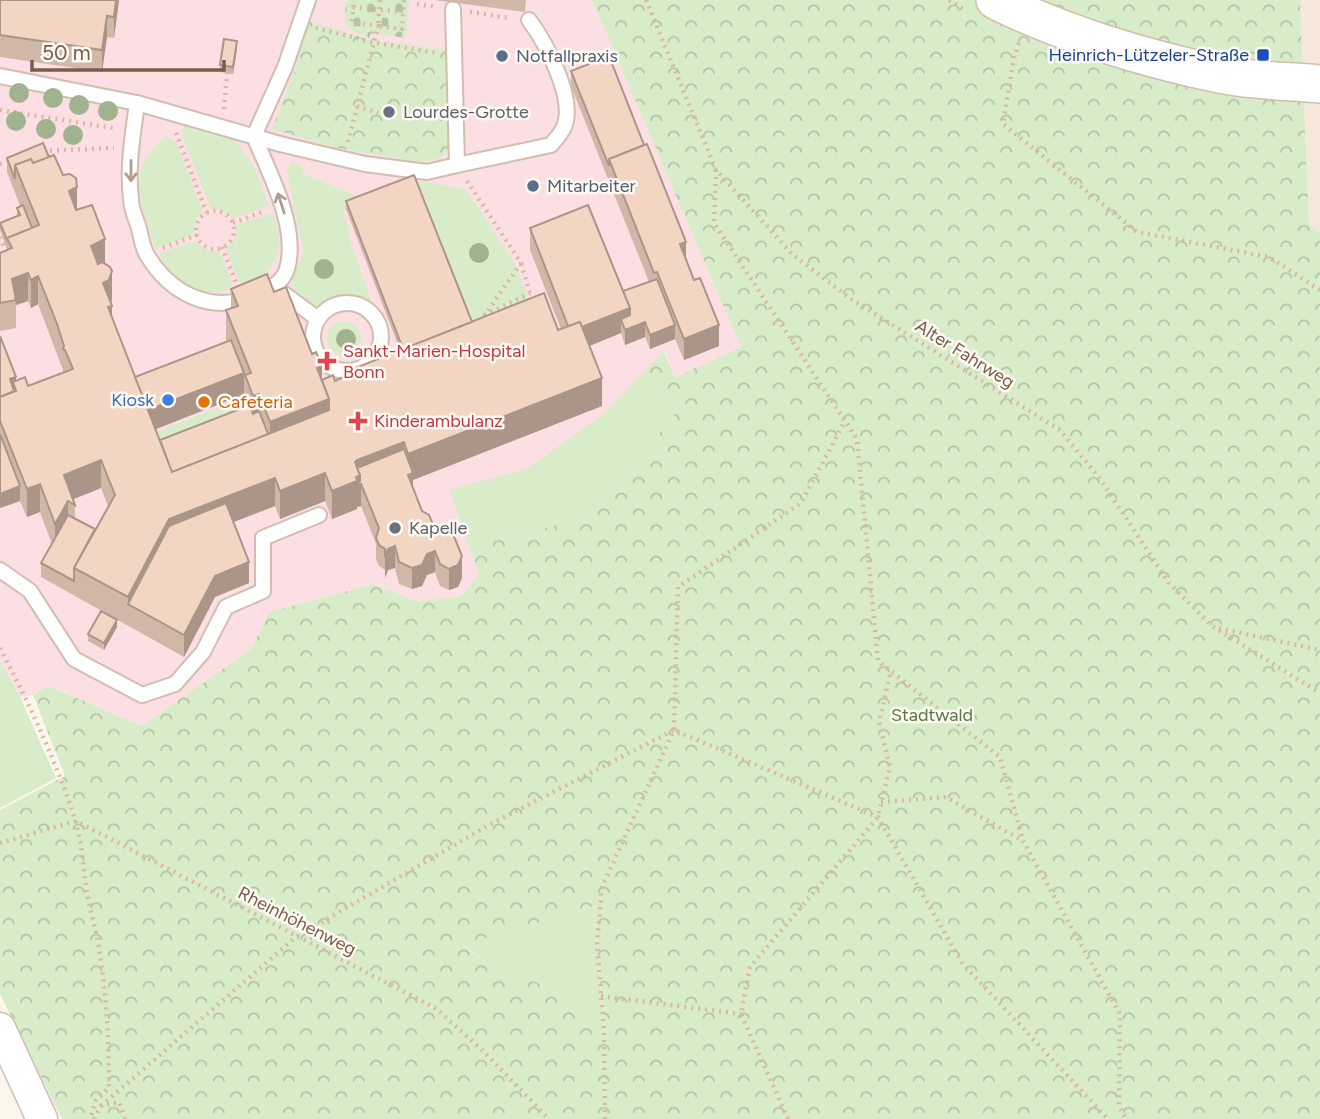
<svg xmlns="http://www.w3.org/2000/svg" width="1320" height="1119" viewBox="0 0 1320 1119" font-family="Figtree,sans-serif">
	<defs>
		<pattern id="forest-crowns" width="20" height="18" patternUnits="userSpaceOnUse" patternTransform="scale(1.75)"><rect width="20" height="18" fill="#d8ecc9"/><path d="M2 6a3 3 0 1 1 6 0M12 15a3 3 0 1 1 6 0" fill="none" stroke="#b4c2a5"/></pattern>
		<pattern id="cemetery-stones" width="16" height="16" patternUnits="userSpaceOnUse" patternTransform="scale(1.75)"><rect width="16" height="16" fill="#d8ecc9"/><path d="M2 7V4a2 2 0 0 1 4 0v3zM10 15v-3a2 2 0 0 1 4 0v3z" fill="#b4c2a5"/></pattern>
	</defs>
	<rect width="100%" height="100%" fill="#fdf6ec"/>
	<!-- residential -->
	<path fill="#f5e8da" d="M1300,0H1320V233L1309,224Z"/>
	<!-- medical -->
	<path fill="#fbdfe3" d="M0,0H592L741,347L675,377L665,351L644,371L678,410L595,515L470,548L479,574L461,596L416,601L373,584L269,612L251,649L142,726L50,686L33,695L20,697L0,661Z"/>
	<!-- green -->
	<path fill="#d8ecc9" d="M192,125L232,137L252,163L269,205L233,219L225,211L211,208L182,137L184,126Z
		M166,136L176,142L203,212L195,220L193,235L156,249C142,206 123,169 166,136Z
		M291,162L301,165L304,174L361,198L363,202L343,211L350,233L348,235L374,309C365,306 356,301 347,299C329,296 316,319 296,291C293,286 290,282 292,276C294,267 301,264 303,251L287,171Z
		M418,181L466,189L515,264L530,303L475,326Z
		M273,213C275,221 279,231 279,240C279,262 263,286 239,282L226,248L235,238L236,225Z
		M194,241L206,250L219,251L232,282L228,290C192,298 177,284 159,254Z
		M327 338a17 17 0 1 1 34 0a17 17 0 1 1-34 0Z
		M644,371L678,410L595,515L469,548L450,490L528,468L602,415Z
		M230,403L240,429L163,459L153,433Z
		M0,661L20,697L56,778L0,808Z
		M594,906L604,1032L544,985L490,966L463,944Z"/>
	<!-- forest -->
	<path fill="url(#forest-crowns)" fill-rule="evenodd" d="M592,0H1300L1309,224L1320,233V1119H62L0,994V810L65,776L33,695L49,686L142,726L251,649L269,612L373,584L416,601L461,596L479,574L469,548L595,515L678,410L644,371L664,351L675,377L741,347ZM594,906L604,1031L544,985L490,966L463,945Z
		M309,21L369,40L449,50L450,148L441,158L420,162L338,148L272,129L294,73Z"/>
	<!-- cemetery -->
	<path fill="url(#cemetery-stones)" d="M347,0H409L406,38L371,33L369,38C346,30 342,24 347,0Z"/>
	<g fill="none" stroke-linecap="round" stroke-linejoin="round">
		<defs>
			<path id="service" d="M0,76L137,103L280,144L365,164L427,172L457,165L453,9
				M137,103C133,134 127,167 131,199C131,208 135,217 138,225C141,235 142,247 147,255C169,292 209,314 251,297C265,291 282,285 287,269C299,227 269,173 254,136
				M254,136L285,67L308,0
				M457,165L551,145C555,140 561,134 564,127C576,99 546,43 529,20
				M276,288L318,319
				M313 337a34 34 0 1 1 68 0a34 34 0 1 1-68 0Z
				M0,570L30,591L74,659L142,695L175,684L203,652L226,607L263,591V538L319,515"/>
			<path id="minor" d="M0,1028L42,1119"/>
			<path id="tertiary" d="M995,0C1061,33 1146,59 1219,74C1251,81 1287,81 1320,84"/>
		</defs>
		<!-- service casing -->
		<use href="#service" stroke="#d1beb0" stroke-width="18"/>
		<!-- minor casing -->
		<use href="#minor" stroke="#d1beb0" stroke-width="33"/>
		<!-- tertiary casing -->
		<use href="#tertiary" stroke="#d1beb0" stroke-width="40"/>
		<!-- path -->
		<path stroke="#d9b8a5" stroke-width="4.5" stroke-dasharray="2 5" stroke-linecap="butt" d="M380,0L378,26L402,29L404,0
			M646,0L716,170L792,254L851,299L1060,430L1100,479L1169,583L1212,626L1320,693
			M949,0L966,11
			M417,4L437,7
			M353,7L403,12
			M470,12L510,18
			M316,28L372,42L437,53
			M1019,43L1014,58L1003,124L1137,232L1269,257L1320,290
			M357,106L378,113
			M224,109L227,73
			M0,110L113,128L115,131
			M176,133L207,213
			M348,142L378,26L352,22L354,0
			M43,151L114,148
			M0,164L11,161
			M716,170L714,223L857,439L878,661L1000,757L1023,841L1120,1014L1119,1106L1126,1119
			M467,181L521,263L485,315L530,293
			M196 230a19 19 0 1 1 38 0a19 19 0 1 1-38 0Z
			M233,223L265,211
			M0,237L7,256
			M222,247L236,283
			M163,248L197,235
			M521,264L533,302
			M1219,628L1320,650
			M0,648C29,703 55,759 75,819C83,845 83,871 88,898C92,917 98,936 100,955C107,1000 109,1044 109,1088L96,1100L90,1119
			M881,802L946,797L1023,841
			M0,843L76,821L437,1009L483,1051L549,1119
			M601,996L741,1014
			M101,1106L296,937L489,825L674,730L878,817L962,963L1108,1119
			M94,1119L101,1106L119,1102L125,1119
			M605,1119L604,1032L597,943L602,887L674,730L678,587L801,503L845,421
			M788,1119L741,1014L750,967L878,817L890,767L879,722L891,671"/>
		<!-- service -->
		<use href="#service" stroke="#fff" stroke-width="14"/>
		<!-- minor -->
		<use href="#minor" stroke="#fff" stroke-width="30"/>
		<!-- tertiary -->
		<use href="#tertiary" stroke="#fff" stroke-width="37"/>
	</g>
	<!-- trees -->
	<g fill="#a0b28e">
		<circle cx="19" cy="93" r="10"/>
		<circle cx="53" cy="98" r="10"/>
		<circle cx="79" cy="105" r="10"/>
		<circle cx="108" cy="111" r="10"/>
		<circle cx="16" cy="121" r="10"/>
		<circle cx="46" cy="129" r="10"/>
		<circle cx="73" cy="135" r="10"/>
		<circle cx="479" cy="253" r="10"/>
		<circle cx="324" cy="269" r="10"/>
		<circle cx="346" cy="339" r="10"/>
	</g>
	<!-- wall -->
	<path fill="#d1b7a8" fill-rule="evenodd" d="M0,0H119L114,38L107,37L102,72L0,57Z
		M434,0H526L525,12Z
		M237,48L233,74L220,72V65Z
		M571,71L686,258L719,346L684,360L675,339L650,349L645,337L625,345L621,333L589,346L602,406L413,480V488L422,511L462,578L458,587L449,590L440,586L435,572L427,575L422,586L412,589L399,584L395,568L388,570L385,578V570L379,566L376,559V544L361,506L357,507V509L332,519L325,501L280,519L275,506L234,522L249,583L215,597L184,657L41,577V563L52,544L40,512L27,517L20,501L0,508V336L16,381L28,386L63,372V370L38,304L31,308L28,301L16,305V328L0,331V253L7,250L0,230V223L17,216V208L20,206L7,172V158L49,157L105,264L112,299V319L135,377L226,342V310L231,308V289L274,292L312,354L322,366V380L335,381L345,377V372L400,350L346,209V201L472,322L558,330L561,329L530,250V228L623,291L649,282L571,86ZM244,395L245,407L160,440L156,429ZM101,488L108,506L95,529L75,518V505L73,499Z
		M117,627L104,650L88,641V634Z"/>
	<!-- shaded-wall -->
	<path fill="#aa9588" d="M116,0H119L114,38V17Z
		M107,16V37L102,72V50Z
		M237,41V48L233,74V67Z
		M77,187V215L69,191Z
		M105,239V267L91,274V246Z
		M686,242V263L680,244Z
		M112,271V299L109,307L112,306V334L103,283Z
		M28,273V301L16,305L12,279Z
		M38,276V304L31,308V280Z
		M630,308L645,322V337L625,345V330L621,319V333L570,354V332Z
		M675,325V339L650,349V335Z
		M719,325V346L684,360V339Z
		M322,366V390L329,399V438L270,461V422L317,368Z
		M244,373V394L146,433V411Z
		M16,377V389L13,382V398L10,379Z
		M602,378V406L413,480V495L408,497V454Z
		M259,394V433L253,435V396Z
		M404,442V470L361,484V506L357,507V509L332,519V491L355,462L357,460Z
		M101,460V488L64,503V475Z
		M325,473V501L280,519V491Z
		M275,478V506L169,547L128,604V597L169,519Z
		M40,484V512L27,517V489Z
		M20,486V501L0,508V494Z
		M68,501V529L55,552V524Z
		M395,546V568L388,570L385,578V557L388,549Z
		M435,551V572L427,575L422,586L412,589V568L427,554Z
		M462,556V578L458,587L449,590V569Z
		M249,562V583L215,597L184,657V635L215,576Z
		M117,620V627L104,650V643Z"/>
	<!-- building -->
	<path fill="#f3d5c3" stroke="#aa9588" stroke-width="2" d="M0,0H116L114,17L107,16L102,50L0,35Z
		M224,39L237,41L233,67L220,65Z
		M609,56L644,145L609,159V166L571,71Z
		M43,143L49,157L33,163L31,159L15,165V179L7,158Z
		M647,144L686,242L680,244L694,280L700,278L719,325L684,339L657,272L654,273L609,159Z
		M54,155L63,175L70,174L76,178L77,187L69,191L76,210L92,205L105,239L91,246L98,264L102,262L110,267L112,271L109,280L103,283L112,306L108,307L172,472L329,410V399L322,380L333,375L335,381L346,376L345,372L544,293L558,330L580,322L602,378L408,454L404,442L357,460L355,462L360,475L356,477L357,481L332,491L325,473L280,491L275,478L169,519L128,597L74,568L115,495L101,460L64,475L75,505L68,501L55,524L40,484L27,489L0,421V397L16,391L13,382L25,377L28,386L73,369L65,350L63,349L64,346L57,324L38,276L31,280L28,273L12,279L16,300L0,303V253L12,248L7,238L39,225L15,165L31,159L33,163Z
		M414,175L472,322L403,349L346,201Z
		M23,205L32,228L7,238V240L0,223L20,215L17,208Z
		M588,205L630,308L582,327L580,322L568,326L530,228Z
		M267,274L274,292L286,287L312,354L316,352L322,366L317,368L329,399L270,422L259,394L253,396L245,375L251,373L226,310L238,306L231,289Z
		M657,279L675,325L650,335L645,322L625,330L621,319L630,315V308L623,291Z
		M0,336L16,377L10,379L14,391L0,397Z
		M231,340L244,373L148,410L135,377Z
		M250,405L253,414L259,411L268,434L172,472L160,440Z
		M0,434L20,486L0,494Z
		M404,449L413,473L408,475L422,511L429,515L433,525L430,530L449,524L462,556L458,565L449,569L440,564L435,551L427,554L422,565L412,568L399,562L395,546L388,549L385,557V549L379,545L376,538L379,528L361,484L357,486V484L360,481V475L357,468Z
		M226,503L249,562L215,576L184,635L128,604L169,526Z
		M68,515L95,529L74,568V581L41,563Z
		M101,611L117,620L104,643L88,634Z"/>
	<!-- one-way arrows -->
	<defs><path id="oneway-shaft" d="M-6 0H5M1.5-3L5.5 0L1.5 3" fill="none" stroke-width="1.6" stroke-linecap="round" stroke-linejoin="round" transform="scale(1.75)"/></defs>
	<g stroke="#af9d94">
		<use href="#oneway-shaft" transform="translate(131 171) rotate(90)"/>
		<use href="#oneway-shaft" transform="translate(281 203) rotate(-108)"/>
	</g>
	<!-- markers -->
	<rect fill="#1a4fb4" stroke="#fffaf3" stroke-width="2.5" x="1256" y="48" width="14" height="14" rx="3.5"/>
	<g fill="#5c6f8a" stroke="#fffaf3" stroke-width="2.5">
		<circle cx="502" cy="56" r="7"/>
		<circle cx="533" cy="186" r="7"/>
	</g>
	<g fill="#6b7280" stroke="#fffaf3" stroke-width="2.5">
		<circle cx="389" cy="112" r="7"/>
		<circle cx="395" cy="528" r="7"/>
	</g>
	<g fill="#e0444e" stroke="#fffaf3" stroke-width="2.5">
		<path d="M323.5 350.5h7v7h7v7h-7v7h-7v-7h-7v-7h7z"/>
		<path d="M354.5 410.5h7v7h7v7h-7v7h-7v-7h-7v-7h7z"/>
	</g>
	<circle fill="#3f7fe0" stroke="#fffaf3" stroke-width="2.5" cx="168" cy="400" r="7"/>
	<circle fill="#e8710a" stroke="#fffaf3" stroke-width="2.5" cx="204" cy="402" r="7"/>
	<g text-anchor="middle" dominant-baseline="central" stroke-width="5" stroke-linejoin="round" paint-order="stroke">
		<!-- transit labels -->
		<g font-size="18" fill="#164399" stroke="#fffaf3" text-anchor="end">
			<text x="1249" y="55">Heinrich-Lützeler-Straße</text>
		</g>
		<!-- service labels -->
		<g font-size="18" fill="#4e5e75" stroke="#fffaf3" text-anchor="start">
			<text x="516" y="56">Notfallpraxis</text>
			<text x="547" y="186">Mitarbeiter</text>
		</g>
		<!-- worship labels -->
		<g font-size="18" fill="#5b616d" stroke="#fffaf3" text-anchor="start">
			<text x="403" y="112">Lourdes-Grotte</text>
			<text x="409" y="528">Kapelle</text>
		</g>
		<!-- health labels -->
		<g font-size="18" fill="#be3a42" stroke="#fffaf3" text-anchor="start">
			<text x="343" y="351">Sankt-Marien-Hospital<tspan x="343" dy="21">Bonn</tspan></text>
			<text x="374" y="421">Kinderambulanz</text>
		</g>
		<!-- street labels -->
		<g font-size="18" fill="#7a5c4d" stroke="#fffaf3">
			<text transform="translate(965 354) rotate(32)">Alter Fahrweg</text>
			<text transform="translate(297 921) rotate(27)">Rheinhöhenweg</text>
		</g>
		<!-- shop labels -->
		<g font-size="18" fill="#366cbe" stroke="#fffaf3" text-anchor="end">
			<text x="154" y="400">Kiosk</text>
		</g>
		<!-- food labels -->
		<g font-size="18" fill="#c56008" stroke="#fffaf3" text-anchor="start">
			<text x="218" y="402">Cafeteria</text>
		</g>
		<!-- park labels -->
		<g font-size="18" fill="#537a41" stroke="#fffaf3">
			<text x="932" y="715">Stadtwald</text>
		</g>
	</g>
	<!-- scale -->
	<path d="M32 60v10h192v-10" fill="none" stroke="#7a5c4d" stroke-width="3.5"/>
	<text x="42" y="60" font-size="21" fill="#7a5c4d" stroke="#fffaf3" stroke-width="5" paint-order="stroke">50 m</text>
</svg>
